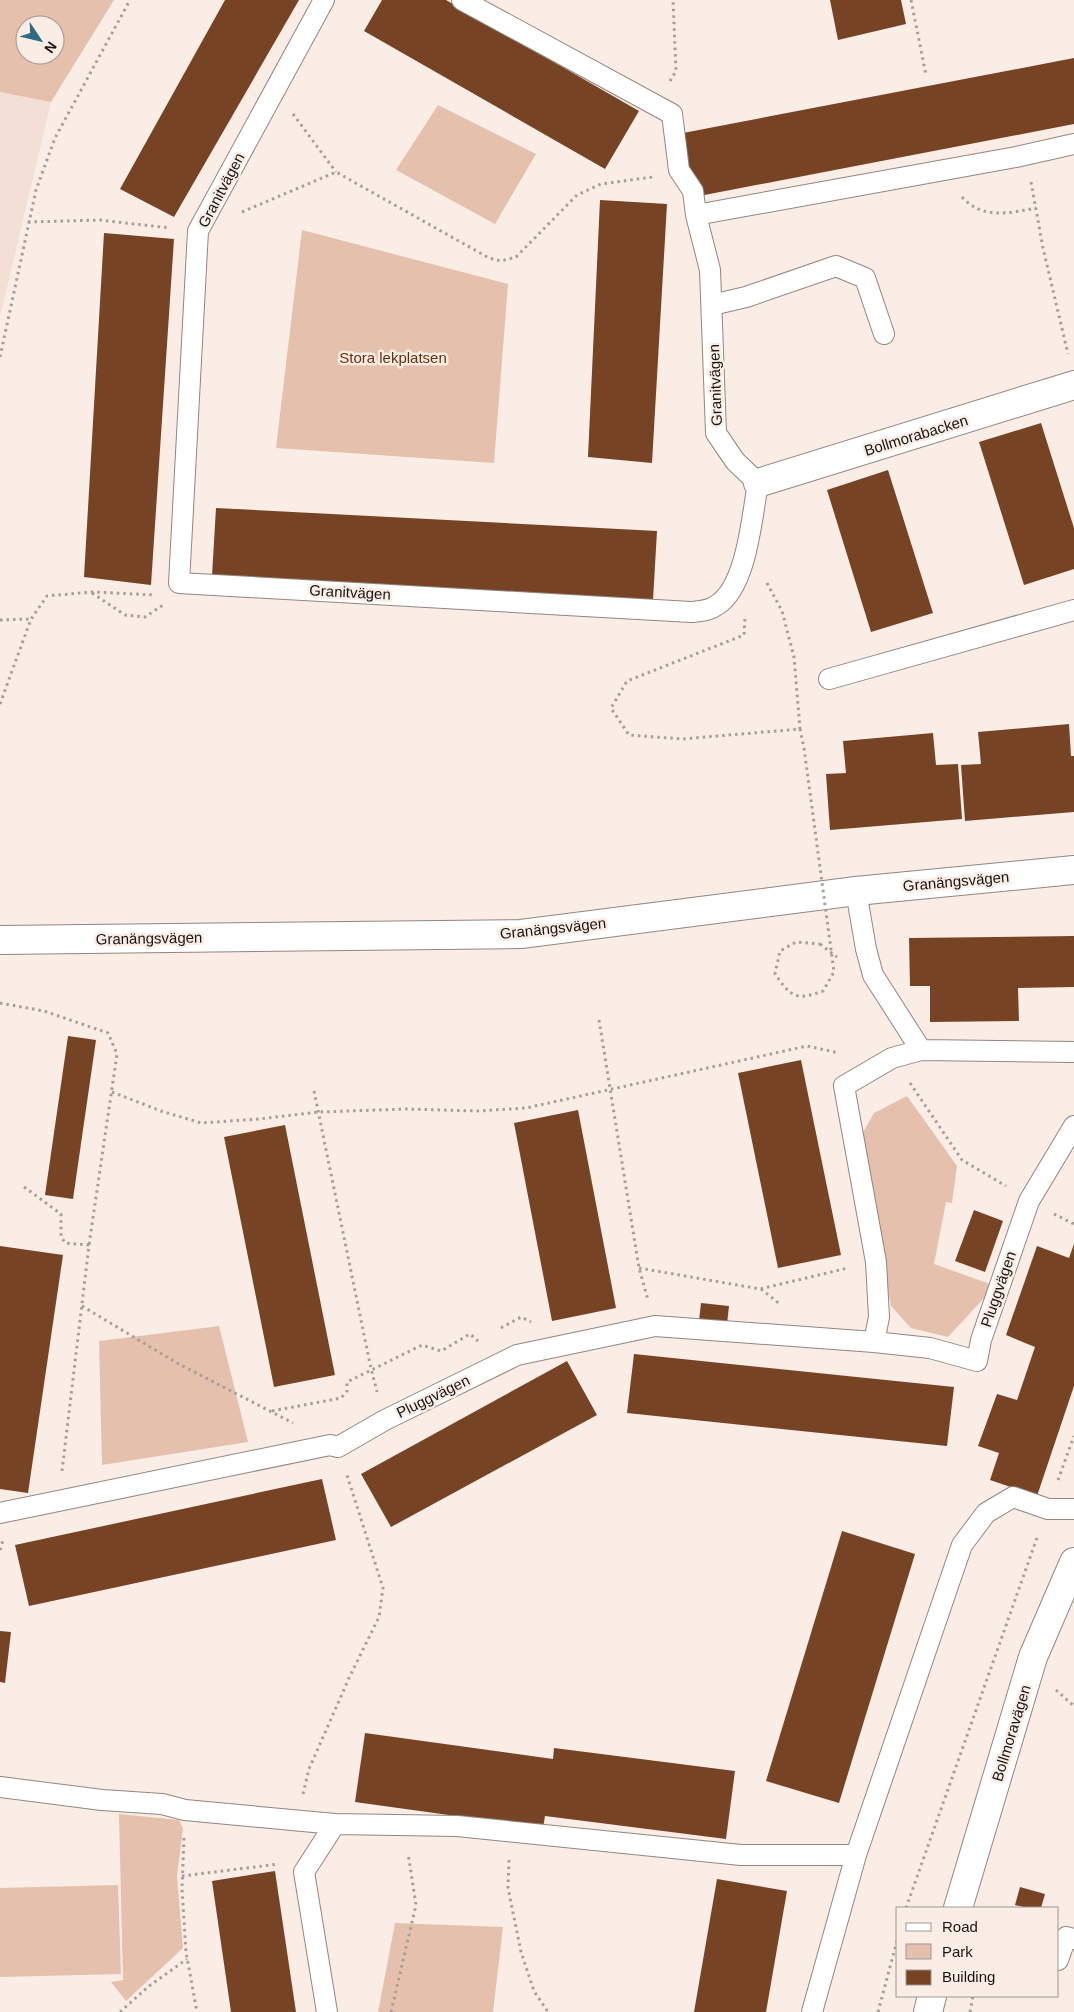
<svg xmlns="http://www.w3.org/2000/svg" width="1074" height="2012" viewBox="0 0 1074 2012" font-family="Helvetica,sans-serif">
	<rect width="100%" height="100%" fill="#f9ede6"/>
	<!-- built -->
	<path fill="#f3dfd5" d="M0,92L51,102L0,317Z"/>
	<!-- green -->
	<path fill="#e5c0ac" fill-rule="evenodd" d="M0,0H114L51,102L0,92ZM25,25H55V55H25Z
		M438,105L536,154L495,224L396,170Z
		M302,230L508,284L494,463L276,448Z
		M907,1096L957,1166L952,1203L946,1202L934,1264L990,1284L985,1297L948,1337L911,1328L891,1306L861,1136L874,1113Z
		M219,1326L248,1442L102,1465L99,1341Z
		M119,1814L179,1820L183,1828L177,1876L183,1948L126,2001L111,1982L123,1980Z
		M118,1885L121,1974L0,1977V1888Z
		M395,1923L503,1927L493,2012H378Z"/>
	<!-- building -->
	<path fill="#764325" d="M225,0H299L174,217L120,189Z
		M382,0H446L639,111L605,169L364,31Z
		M830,0H901L906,24L838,40Z
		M1074,58V124L694,197L683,133Z
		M600,200L667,204L652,463L588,457Z
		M104,233L174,239L151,585L84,577Z
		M1041,423L1074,528V569L1024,585L979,442Z
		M888,470L933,613L871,632L827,490Z
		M216,508L657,531L653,600L212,576Z
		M1069,724L1071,756H1074V812L965,821L961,765L981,764L978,732Z
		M933,733L936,765L958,764L962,819L830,830L826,774L846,773L843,741Z
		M1074,936V987L1018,988L1019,1021L930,1022V986H910L909,938Z
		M68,1036L96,1040L73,1199L45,1195Z
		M801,1060L841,1255L778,1268L738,1073Z
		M578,1110L616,1308L552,1321L514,1123Z
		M285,1125L335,1375L274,1387L224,1137Z
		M974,1210L1003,1221L985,1272L955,1261Z
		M1074,1244V1386L1037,1496L990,1480L999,1453L978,1446L997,1394L1017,1400L1035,1347L1006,1335L1037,1246L1069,1258Z
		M0,1246L63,1255L28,1493L0,1489Z
		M701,1303L729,1306L727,1324L699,1321Z
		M634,1354L954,1387L947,1446L627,1413Z
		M567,1361L597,1415L391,1527L361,1474Z
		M322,1479L336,1540L29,1606L15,1545Z
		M842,1531L915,1554L839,1803L766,1781Z
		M0,1631L11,1632L5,1683L0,1682Z
		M365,1733L553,1759L554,1748L735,1771L726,1839L545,1816L543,1828L355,1802Z
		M275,1871L296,2012H231L212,1881Z
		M717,1879L787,1891L766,2012H694Z
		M1020,1887L1045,1894L1041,1908H1028L1015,1905Z"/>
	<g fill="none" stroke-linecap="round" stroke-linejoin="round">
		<defs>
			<path id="lane" d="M324,0L198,231L179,583L691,612C701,611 709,611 717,605C747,586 752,516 758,483L735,461L716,433L710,270L696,215L693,191L679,170L672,114L462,0
				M696,215L1016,157L1074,144
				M712,305L746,297L836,266L865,278L884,334
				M829,679L1074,610
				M856,891L866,949L873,975L921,1050
				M1074,1052L921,1050L892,1058L844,1086L876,1262L879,1317L874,1342L930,1348L977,1361L981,1340L1029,1201L1074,1126
				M0,1513L330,1445L338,1447L385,1420L517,1355L655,1326L874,1342
				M0,1787L102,1800L162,1804L185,1810L335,1824L457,1826L741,1855H856
				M1058,1960L1066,1937L1074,1939
				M327,2012L304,1872L335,1824
				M812,2012L856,1855L962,1545L986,1513L1013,1497L1048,1509H1074"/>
			<path id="street" d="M758,483L1074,385
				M0,940L521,934L856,891L1074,870"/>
			<path id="secondary" d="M958,1908L1033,1657L1074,1562
				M928,2012L932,1996"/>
		</defs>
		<!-- lane casing -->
		<use href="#lane" stroke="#918680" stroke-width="22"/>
		<!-- street casing -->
		<use href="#street" stroke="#918680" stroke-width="30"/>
		<!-- secondary casing -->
		<use href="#secondary" stroke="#918680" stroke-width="30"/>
		<!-- path -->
		<path stroke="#a79e99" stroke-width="3" stroke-dasharray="2.5 4" stroke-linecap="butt" d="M911,0L926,75
			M670,81L676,71L673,0
			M293,114L336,172
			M1031,182L1043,248L1068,354
			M962,197C983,220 1009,213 1036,208
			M242,212L336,172L489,258L501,261L516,257L577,195L601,184L653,177
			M28,222L100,220L170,228
			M0,357L36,190L55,138L130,0
			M767,583L782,611L794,657L800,729
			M92,593L125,615L145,617L163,605
			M745,619L744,635L627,681L611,708L629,735L682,739L800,729L804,748
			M0,620L31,619
			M0,704L31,619L47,596L92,592L155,595
			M820,944L837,957
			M0,1003L44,1011L108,1033L117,1054L89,1245
			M599,1020L639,1268L648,1300
			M910,1083L962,1160L1006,1186
			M314,1091L370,1364L377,1392
			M112,1092L161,1111L201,1123L259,1119L319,1112L407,1109L477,1111L526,1108L807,1046L839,1053
			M24,1187L61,1214V1236L65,1243L89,1245L62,1471
			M1054,1214L1074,1224
			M639,1268L760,1289L848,1268
			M761,1289L781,1305
			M82,1306L177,1363L293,1423
			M501,1328L521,1317L531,1322
			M272,1411L341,1398L347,1391V1382L422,1345L441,1351L470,1334L478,1341
			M1058,1480L1074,1436
			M0,1550L3,1540
			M1056,1690L1074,1706
			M303,1794L309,1769L349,1678L379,1617L383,1588L346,1472
			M184,1838L182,1889L186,1952L197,2012
			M509,1860L508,1888L521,1952L534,1991L548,2012
			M182,1876L279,1864
			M906,1908L1038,1535
			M120,2012L149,1986L187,1959
			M391,2012L416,1905L408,1853
			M878,2012L898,1937
			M970,2012L973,1996"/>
		<!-- lane -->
		<use href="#lane" stroke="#fff" stroke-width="20"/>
		<!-- street -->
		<use href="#street" stroke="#fff" stroke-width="28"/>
		<!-- secondary -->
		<use href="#secondary" stroke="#fff" stroke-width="28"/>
		<!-- path-bridge -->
		<path stroke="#a79e99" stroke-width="3" stroke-dasharray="2.5 4" stroke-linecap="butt" d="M804,748L834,972L823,991C796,1001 791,997 775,974L780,951L796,942L820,944"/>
	</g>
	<g text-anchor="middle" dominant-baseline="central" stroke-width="5" stroke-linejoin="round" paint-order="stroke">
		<!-- street labels -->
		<g font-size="15" fill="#191513" stroke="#f9ede6">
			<text transform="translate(221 190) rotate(-62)">Granitvägen</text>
			<text transform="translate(715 385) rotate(-92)">Granitvägen</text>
			<text transform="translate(916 435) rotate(-17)">Bollmorabacken</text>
			<text transform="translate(350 592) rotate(3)">Granitvägen</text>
			<text transform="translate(956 881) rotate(-5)">Granängsvägen</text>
			<text transform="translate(553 928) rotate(-6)">Granängsvägen</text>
			<text transform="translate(149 938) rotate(-1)">Granängsvägen</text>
			<text transform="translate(998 1289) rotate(-71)">Pluggvägen</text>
			<text transform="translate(433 1396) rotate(-26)">Pluggvägen</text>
			<text transform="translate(1011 1733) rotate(-73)">Bollmoravägen</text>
		</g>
		<!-- park labels -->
		<g font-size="15" fill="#67300c" stroke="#f9ede6">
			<text x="393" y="357">Stora lekplatsen</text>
		</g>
	</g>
	<!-- legend -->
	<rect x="896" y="1907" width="162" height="90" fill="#f9ede6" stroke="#9f9792"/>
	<rect x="906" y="1923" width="25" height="8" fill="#ffffff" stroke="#9f9792"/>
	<text x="942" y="1932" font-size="15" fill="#191513">Road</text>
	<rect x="906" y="1944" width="25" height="15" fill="#e5c0ac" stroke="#9f9792"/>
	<text x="942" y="1957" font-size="15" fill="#191513">Park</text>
	<rect x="906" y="1970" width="25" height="15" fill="#764325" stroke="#9f9792"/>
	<text x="942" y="1982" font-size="15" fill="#191513">Building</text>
	<!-- north arrow -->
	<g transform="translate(40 40) rotate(125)"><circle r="24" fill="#f9ede6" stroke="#9f9792"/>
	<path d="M0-4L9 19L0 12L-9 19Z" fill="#2f6982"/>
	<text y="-8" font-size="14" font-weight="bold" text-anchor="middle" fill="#191513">N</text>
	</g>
</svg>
